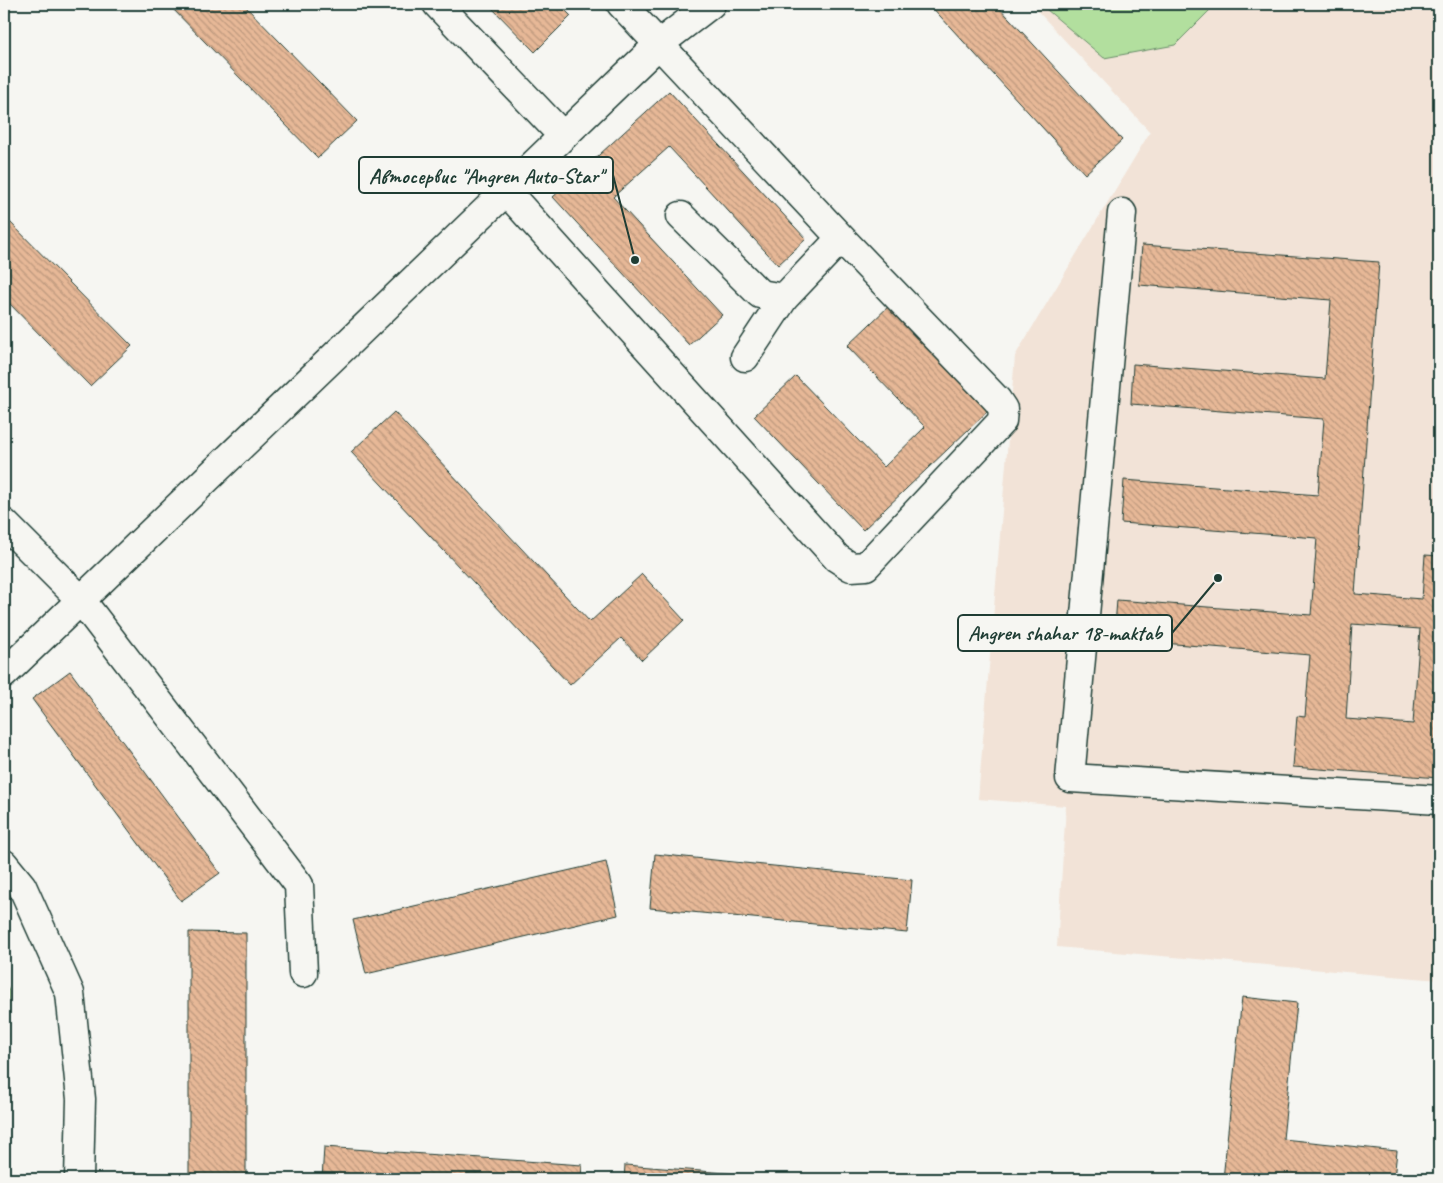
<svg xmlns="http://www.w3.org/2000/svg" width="1443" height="1183" viewBox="0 0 1443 1183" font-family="Caveat,sans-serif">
	<defs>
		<pattern id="building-back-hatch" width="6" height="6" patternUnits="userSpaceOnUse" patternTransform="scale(1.25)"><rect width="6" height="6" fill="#e7b897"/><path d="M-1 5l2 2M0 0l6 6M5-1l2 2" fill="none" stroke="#bb977c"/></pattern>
	</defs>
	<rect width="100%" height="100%" fill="#f6f6f2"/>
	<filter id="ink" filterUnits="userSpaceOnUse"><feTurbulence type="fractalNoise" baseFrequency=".02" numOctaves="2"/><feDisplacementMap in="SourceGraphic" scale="10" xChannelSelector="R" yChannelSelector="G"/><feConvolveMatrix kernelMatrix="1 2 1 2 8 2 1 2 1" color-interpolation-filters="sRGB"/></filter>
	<g filter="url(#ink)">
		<!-- built -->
		<path fill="#f2e3d7" d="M1031,4H1439V980L1057,947L1066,806L978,799L1015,356L1150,132Z"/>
		<!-- garden -->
		<path fill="#b2df9e" stroke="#688e69" d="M1040,4H1216L1175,45L1104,58Z
			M4,978L9,992L4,1167Z"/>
		<!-- building -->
		<path fill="url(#building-back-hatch)" stroke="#1f3d34" fill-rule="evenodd" d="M168,4H243L357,121L318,158Z
			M488,4H559L571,16L535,52Z
			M929,4H996L1122,140L1085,174Z
			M669,91L806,239L778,265L669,147L613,197L722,315L689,345L553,197Z
			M4,216L132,346L90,386L4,298Z
			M1142,245L1379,262L1355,594L1422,599L1425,555L1439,556V778L1293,767L1297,716L1305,717L1310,655L1114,639L1117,600L1311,615L1317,538L1121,523L1124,480L1318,495L1324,419L1131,404L1133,364L1325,379L1331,300L1139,285ZM1352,624L1420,629L1413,724L1346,719Z
			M892,303L991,408L863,530L754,416L796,376L884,467L925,427L847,346Z
			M394,412L590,622L642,574L684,620L642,660L621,638L570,685L351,452Z
			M70,671L220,873L181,901L32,699Z
			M655,854L912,880L907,933L650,908Z
			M606,862L618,915L366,974L353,920Z
			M189,932L246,933V1179H189Z
			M1242,997L1297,1003L1283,1139L1397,1151L1394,1179H1223Z
			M324,1147L582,1165L581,1179H322Z
			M625,1165L801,1179H624Z"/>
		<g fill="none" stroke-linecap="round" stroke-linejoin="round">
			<defs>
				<path id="minor" d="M437,4L563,136
					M506,191L837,558L851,567L866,566L1002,421L1003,409L997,400L841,238L621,4
					M1122,213L1070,778L1439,800
					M681,216L760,294L784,298L841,238
					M745,357L784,298
					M4,523L81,600L299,885L303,973
					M4,674L659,44L711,4
					M4,864L22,886L70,993L81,1099L79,1179"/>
			</defs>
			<!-- minor casing -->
			<use href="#minor" stroke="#1f3d34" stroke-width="31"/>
			<!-- minor -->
			<use href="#minor" stroke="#f6f6f2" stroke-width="28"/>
		</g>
	</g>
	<!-- callouts -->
	<path fill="none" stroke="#1f3d34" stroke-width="2" d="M635 260L613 175M1218 578L1172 633"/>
	<g fill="#1f3d34" stroke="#f6f6f2" stroke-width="2">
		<circle cx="635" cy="260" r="5"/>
		<circle cx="1218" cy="578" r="5"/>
	</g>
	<g fill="#f6f6f2" stroke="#1f3d34" stroke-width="2">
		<rect x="359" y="157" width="254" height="36" rx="5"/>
		<rect x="958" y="615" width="214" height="36" rx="5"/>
	</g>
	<g font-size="21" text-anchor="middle" font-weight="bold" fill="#1f3d34">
		<text x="486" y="183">Автосервис "Angren Auto-Star"</text>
		<text x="1065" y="640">Angren shahar 18-maktab</text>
	</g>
	<!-- margin -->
	<rect width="1443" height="1183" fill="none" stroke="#f6f6f2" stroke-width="20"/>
	<rect x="10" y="10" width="1423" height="1163" fill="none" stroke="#1f3d34" stroke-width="2" filter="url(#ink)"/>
</svg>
